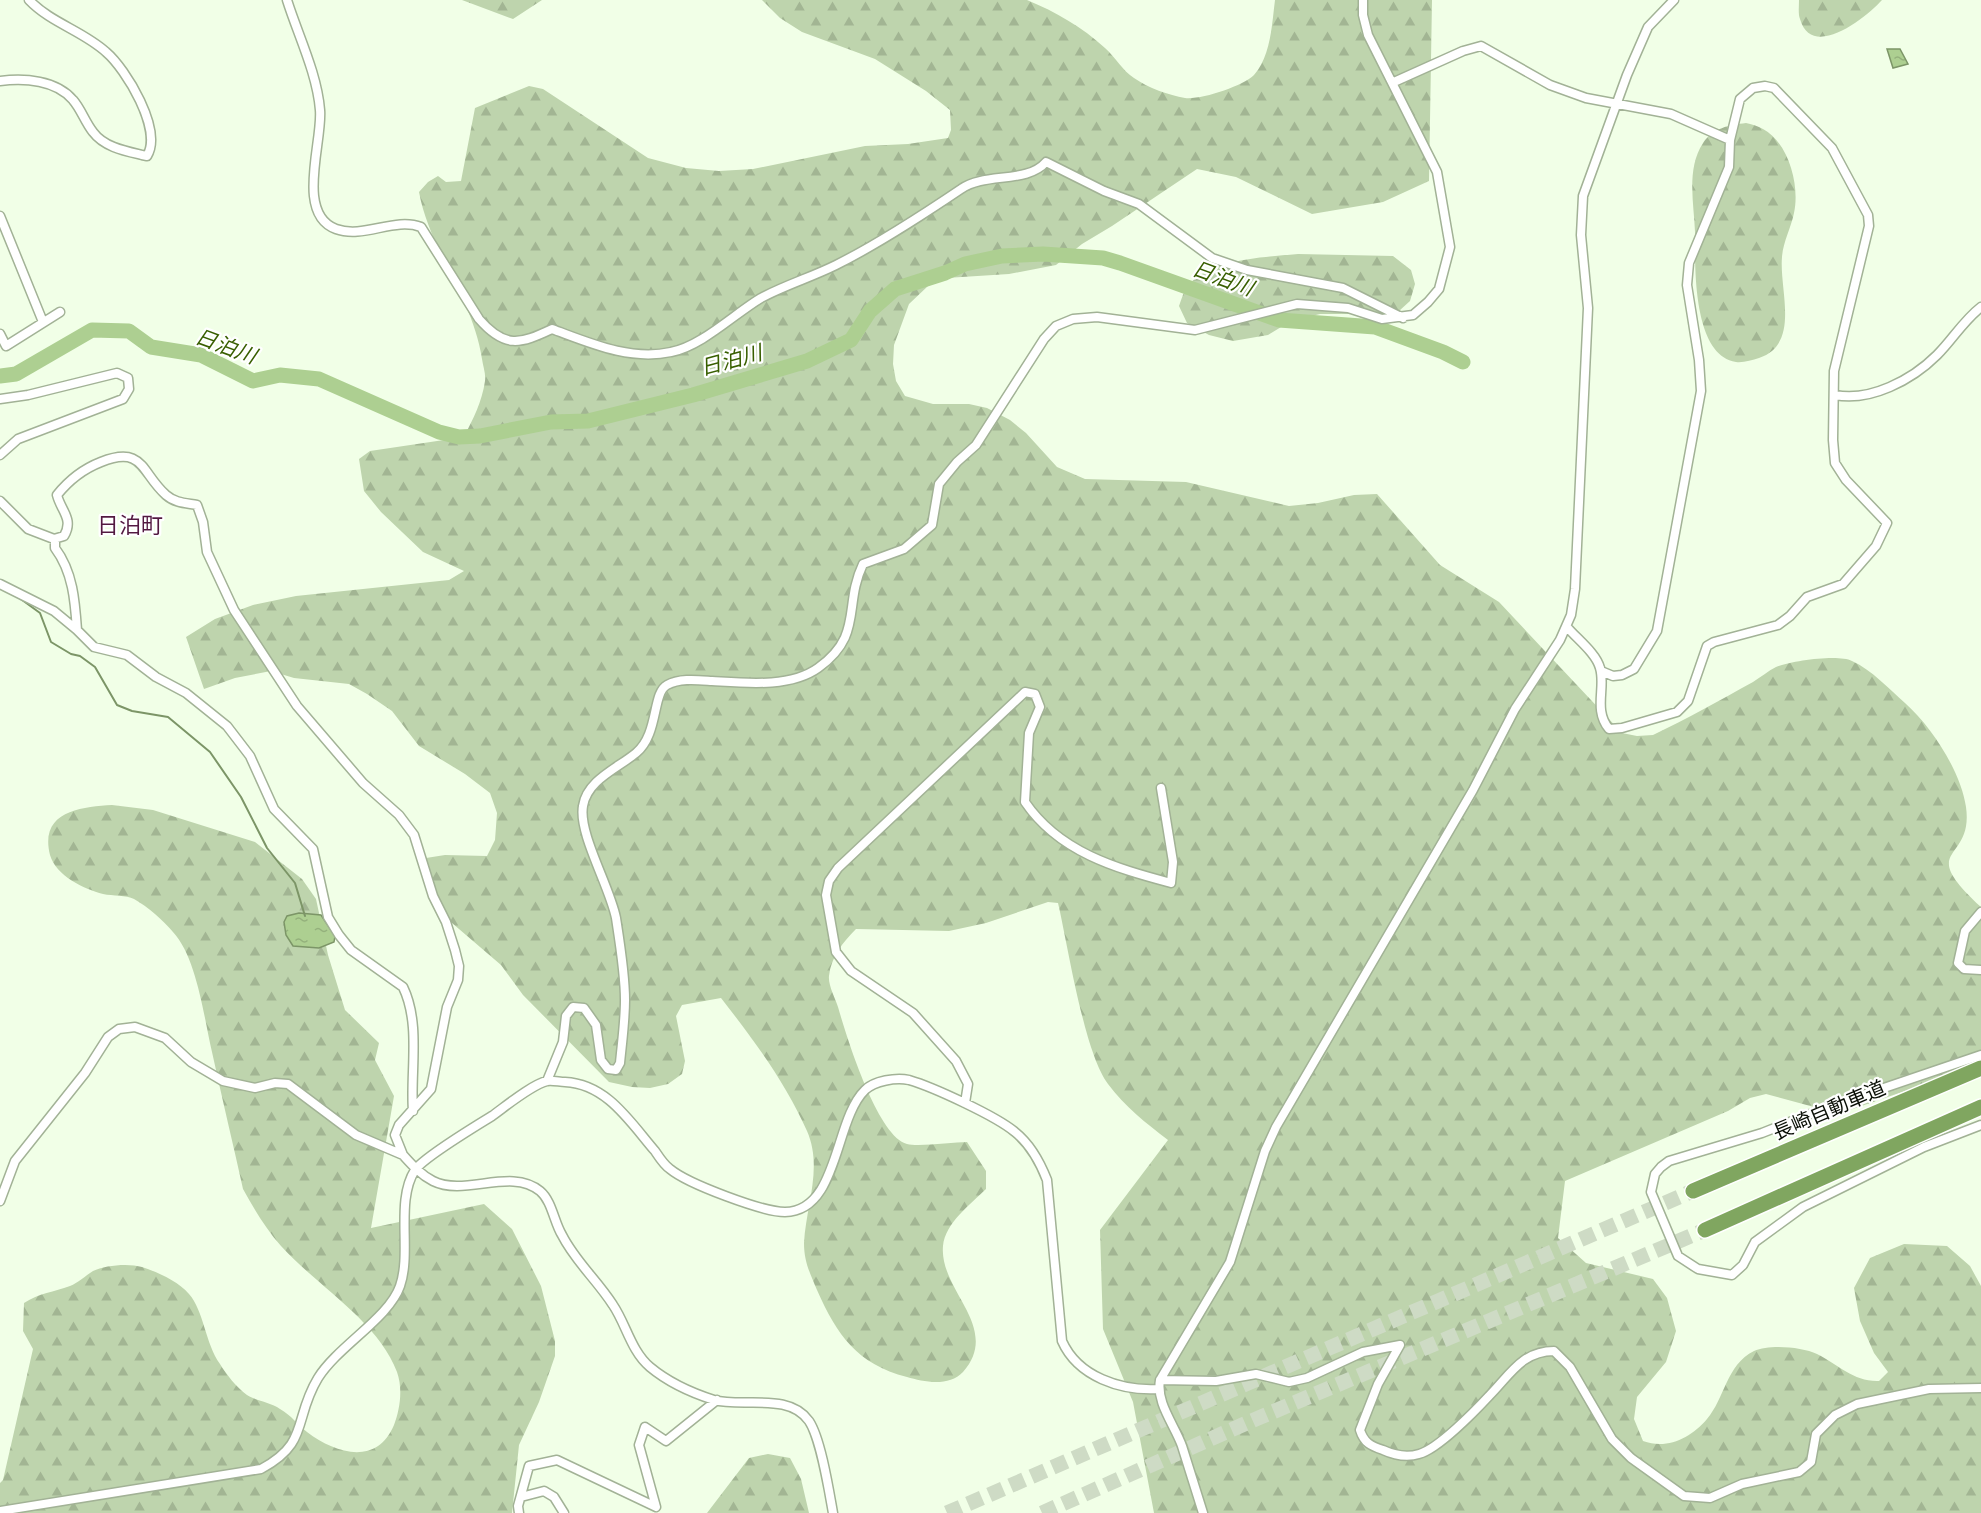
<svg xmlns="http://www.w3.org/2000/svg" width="1981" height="1513" viewBox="0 0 1981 1513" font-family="Raleway,'Noto Sans JP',sans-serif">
	<defs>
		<pattern id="forest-firs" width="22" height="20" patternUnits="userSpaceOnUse" patternTransform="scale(1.5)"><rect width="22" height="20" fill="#bed4ad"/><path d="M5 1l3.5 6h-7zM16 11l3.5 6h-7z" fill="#a2b593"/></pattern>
		<pattern id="water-ripples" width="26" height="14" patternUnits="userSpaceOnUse" patternTransform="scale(1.5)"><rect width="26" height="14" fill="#adcf91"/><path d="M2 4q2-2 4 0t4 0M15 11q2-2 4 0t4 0" fill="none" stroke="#94b17c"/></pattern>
	</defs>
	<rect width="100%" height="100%" fill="#f1ffe7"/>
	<!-- forest -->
	<path fill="url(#forest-firs)" d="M462,0H542L513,19Z
		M762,0H1027C1056,12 1082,27 1105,48C1115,57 1123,71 1134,78C1148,88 1169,95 1185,98C1201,100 1243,86 1254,75C1271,56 1272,23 1275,0H1432L1429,181L1383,202L1312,214L1236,177L1197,169L1112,226L1082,244L1056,265L1009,274L946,278L928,286L909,304L894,345L893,364L896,381L905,396L933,404H969L987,408L1010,420L1026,433L1057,467L1085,479L1186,482L1289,506L1318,503L1354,495L1377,494L1440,565L1499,602L1622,733L1637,736L1653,735C1687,719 1720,700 1753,682C1761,677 1768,671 1776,667C1791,661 1838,654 1852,661C1872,670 1889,689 1905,703C1932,727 1961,772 1966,807C1974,864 1914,845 1981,907V1060L1940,1079L1844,1112L1825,1110L1766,1094L1750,1098L1728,1111L1565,1181L1558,1238L1586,1263L1653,1279L1667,1298L1676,1331L1666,1362L1637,1397L1634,1419L1643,1441C1667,1450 1691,1438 1707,1419C1725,1398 1726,1365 1754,1351C1770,1344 1802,1347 1817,1354C1839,1365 1854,1382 1879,1381L1888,1372L1874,1353L1860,1321L1854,1288L1870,1258L1904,1244L1947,1246L1970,1266L1981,1286V1513H1154L1133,1402L1103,1329L1100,1230L1168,1140C1146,1123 1125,1107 1108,1084C1084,1052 1068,946 1058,903L1048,902L986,923L949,931L856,929C843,942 831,957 829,976C828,985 835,998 838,1007C846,1035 877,1136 907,1144C919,1147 953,1142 967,1142L986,1171V1189C971,1204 945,1223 943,1246C939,1291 1002,1327 963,1372C949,1387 924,1382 907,1377C857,1364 837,1335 817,1290C810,1273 804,1262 804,1243C806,1205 823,1168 807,1131C786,1083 753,1039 721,998L682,1005L676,1016L685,1061L682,1074L668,1084L650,1088L632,1087L609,1082L523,995L501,965L438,911L421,869L426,858L445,855L487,856L495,840L497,813L490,793L465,774L419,746L392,711L367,694L349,684L294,678L271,671L235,678L204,689L186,637L215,619L253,605L296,596L449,580L464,571L423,552L381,512L364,491L359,459L370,451L464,437C473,419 482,402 485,381C486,374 483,366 482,359C473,298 430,251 419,192L428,182L438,176L446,182L461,181L475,108L529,86L543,89L648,158L686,168L719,171L753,169L865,146L908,144L948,138L951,130L950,110L926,91L875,59L802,32L780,18Z
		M1799,0H1882C1867,17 1812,61 1800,19C1798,14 1799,6 1799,0Z
		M1746,123C1751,124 1758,126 1763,129C1789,143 1800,186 1794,213C1791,228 1783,242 1782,257C1779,290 1801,344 1759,358C1752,360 1743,363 1736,362C1692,355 1695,264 1695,232C1694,204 1686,169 1703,143C1713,128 1729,125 1746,123Z
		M1298,254L1393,256L1411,270L1415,284L1410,301L1399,311L1381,314H1320L1291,321L1268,335L1233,341L1209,335L1187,323L1179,306C1181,301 1183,293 1186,289C1205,259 1266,257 1298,254Z
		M112,805L153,810L255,842L302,879L316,899L328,955L345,1010L379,1043L375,1060L394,1096L371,1228L484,1204L512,1229L541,1286L555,1341V1356L539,1402L519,1445L512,1513H0V1483L3,1480L33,1349L23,1331L24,1303C39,1293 54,1292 70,1286C78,1283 85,1276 93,1271C105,1265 129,1263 142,1267C157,1272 178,1281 189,1294C204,1311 205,1343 220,1364C226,1374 237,1388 247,1395C256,1401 270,1402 280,1409C291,1415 298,1425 307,1432C336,1454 377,1466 394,1425C400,1409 403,1389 397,1372C378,1321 317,1286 281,1246C266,1229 254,1209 243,1189C233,1144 222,1098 212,1052C204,1018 197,958 173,932C163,920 148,907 134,899C126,895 113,896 103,894C84,889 56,876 50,855C39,811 81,807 112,805Z
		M768,1454L790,1458L801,1479L809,1513H707L749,1458Z"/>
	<!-- water -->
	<path fill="url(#water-ripples)" stroke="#7c9567" stroke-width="1.5" d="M1887,49H1900L1908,64L1893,68Z
		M299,913L321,915L335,936L334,942L319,948L293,946L286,935L284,922L287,916Z"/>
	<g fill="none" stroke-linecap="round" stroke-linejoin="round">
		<!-- stream -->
		<path stroke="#7c9567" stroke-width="2" d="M18,597L40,613L51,642L71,654L80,656L95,667L117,705L132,711L168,717L210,752L241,797L267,848L295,883L305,916"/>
		<!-- river -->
		<path stroke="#adcf91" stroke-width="15" d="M0,376L16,374L92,330L129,331L151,347L201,355L253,381L280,375L319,379L439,432L459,437L480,436L551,422L588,421L693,395L807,361L851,340L870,311L895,289L945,273L965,264L1002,256L1043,254L1103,258L1120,263L1279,320L1375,327L1443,352L1463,362"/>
		<!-- highway-tunnel -->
		<path stroke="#cedbc5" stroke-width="15" stroke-dasharray="15 8" stroke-linecap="butt" d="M947,1513L1693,1191
			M1042,1513L1256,1419L1705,1230"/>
		<defs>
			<path id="street" d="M287,0C298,35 317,73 320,110C323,141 295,214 336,229C364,239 394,217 421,227L479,319C505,349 520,344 552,329C590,343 630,361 671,352C702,346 734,314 761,298C785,285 812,277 836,265C880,243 921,216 961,189C985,172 1027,184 1046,162L1104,191L1139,204L1212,258L1247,270L1343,288L1403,318
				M0,81C25,78 56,80 73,100C81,109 85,122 93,132C104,147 125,151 142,155L147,156C163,130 126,69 106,52C83,31 51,23 29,0
				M1394,82L1463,51L1481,46L1550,85L1586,98L1671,114L1730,140
				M0,216L43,322
				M0,334L6,346L60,312
				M1835,395C1870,402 1912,380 1937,355C1953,339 1963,321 1981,307
				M0,399L28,395L117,373L128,378L129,389L123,399L18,439L0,455
				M0,501L28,529L54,539L64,536C74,519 61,511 57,495C69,480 83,469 101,462C144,445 141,473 166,495C175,503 186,503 197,505L203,522L207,552L234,610L297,706L363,783L399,815L414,835L433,896L446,922L455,950L459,966L458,980L447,1007L431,1089L399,1125L395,1135L403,1155L356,1135L288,1084L275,1083L255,1088L223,1081L191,1062L165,1038L135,1027L119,1029L108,1037L85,1073L15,1161L0,1201
				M0,584L54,611L77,630C75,601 73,572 55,548V539
				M1567,627C1577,639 1596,653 1600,668C1606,687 1593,710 1609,729L1622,728L1677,712L1688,701L1707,646L1714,642L1778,625L1790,616L1807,597L1843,584L1876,546L1887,523L1846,480L1835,463L1833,440L1834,371L1869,226L1868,215L1832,148L1774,88L1765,86L1753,88L1740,99L1730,140L1729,167L1689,263L1687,285L1699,360L1701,391L1657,631L1634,669L1622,675L1613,676L1601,671
				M77,630L94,647L127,655L156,677L186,693L227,726L250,756L274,809L313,849L328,917L339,935L351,950L403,987C421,1024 410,1072 413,1111
				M1981,912L1965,931L1958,963L1964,969L1981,970
				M1981,1055L1828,1107L1762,1133L1669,1161L1661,1167L1655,1174L1651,1192L1678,1256L1698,1269L1732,1275L1743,1265L1755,1242L1803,1207L1924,1147L1981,1125
				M547,1081L563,1042L566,1016L573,1007L584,1008L596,1025L601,1060L608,1069L616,1070L620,1063C622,1042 625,1021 625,1000C625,974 620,944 616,918C610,887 578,833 583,806C587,780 618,768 636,753C659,734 652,693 667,685C680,678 697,680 712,681C745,683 790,688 818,668C864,635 843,606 863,564L904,549L932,525L939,484L957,462L976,445L1044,339L1056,326L1073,319L1097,317L1195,330L1297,304L1348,308L1382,319L1413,315L1428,302L1439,289L1450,247L1437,172L1368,35L1363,15V0
				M965,1103L968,1084L956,1061L913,1013L851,971L836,952L826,895L829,881L838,868L1025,692L1035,694L1040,707L1029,733L1025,802C1059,852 1115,868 1171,883L1173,862L1161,788
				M403,1155C412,1165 421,1175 433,1181C465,1197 511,1167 540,1191C552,1201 554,1222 562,1235C575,1261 597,1280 613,1305C626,1324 631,1351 650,1367C668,1382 692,1393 714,1400C743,1408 789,1392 809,1421C821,1439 829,1491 833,1513
				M1160,1380L1216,1381L1256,1374L1289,1382L1307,1378L1363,1352L1400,1345L1378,1384L1360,1430C1364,1443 1371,1446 1383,1450C1394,1455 1406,1458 1419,1454C1438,1449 1475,1411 1489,1396C1510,1375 1522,1351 1554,1351L1570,1367L1612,1439L1631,1458L1684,1496L1710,1498L1742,1484L1799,1472L1811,1462L1816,1434L1835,1415L1857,1404L1929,1389L1981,1388
				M521,1497L544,1491L554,1497L564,1513
				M0,1511L261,1469C310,1443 293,1419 318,1378C338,1346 389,1318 400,1286C412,1252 395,1201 415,1170C424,1157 476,1126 492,1116C506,1106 531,1085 547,1081C552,1080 560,1082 565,1082C607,1084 630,1122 655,1151C659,1157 664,1165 670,1169C688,1184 763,1212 785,1212C839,1211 834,1120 865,1090C874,1081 896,1077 909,1080C933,1087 996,1116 1015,1132C1030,1144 1040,1162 1047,1180L1062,1341C1078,1377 1121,1391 1158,1389
				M519,1513L518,1506L529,1466L557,1460L656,1507L639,1445L645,1427L666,1441L717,1400
				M1203,1513C1196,1491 1189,1468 1182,1446C1174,1424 1156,1403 1160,1380L1230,1262L1265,1151L1276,1127L1473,790L1515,709L1560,640L1571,615L1575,589L1588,308L1581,235L1583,196L1627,75L1648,27L1674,0"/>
			<path id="highway" d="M1693,1191L1981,1068
				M1705,1230L1981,1107"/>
		</defs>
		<!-- street casing -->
		<use href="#street" stroke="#a2b296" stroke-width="11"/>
		<!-- highway casing -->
		<use href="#highway" stroke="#fff" stroke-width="18"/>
		<!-- street -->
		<use href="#street" stroke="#fff" stroke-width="8"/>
		<!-- highway -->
		<use href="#highway" stroke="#80a660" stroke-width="15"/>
	</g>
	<g text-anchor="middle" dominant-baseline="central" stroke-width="4.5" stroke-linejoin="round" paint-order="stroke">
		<!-- street labels -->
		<g font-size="20" fill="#090e05" stroke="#fff">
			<text transform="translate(1829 1110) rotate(-23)">長崎自動車道</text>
		</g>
		<!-- water labels -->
		<g font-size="21" font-style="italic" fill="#385f00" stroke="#fff">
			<text transform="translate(1223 278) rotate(20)">日泊川</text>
			<text transform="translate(226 346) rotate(20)">日泊川</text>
			<text transform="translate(731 360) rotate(-15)">日泊川</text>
		</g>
		<!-- quarter labels -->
		<g font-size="22" fill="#531941" stroke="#fff">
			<text x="130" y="525">日泊町</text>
		</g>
	</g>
</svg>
